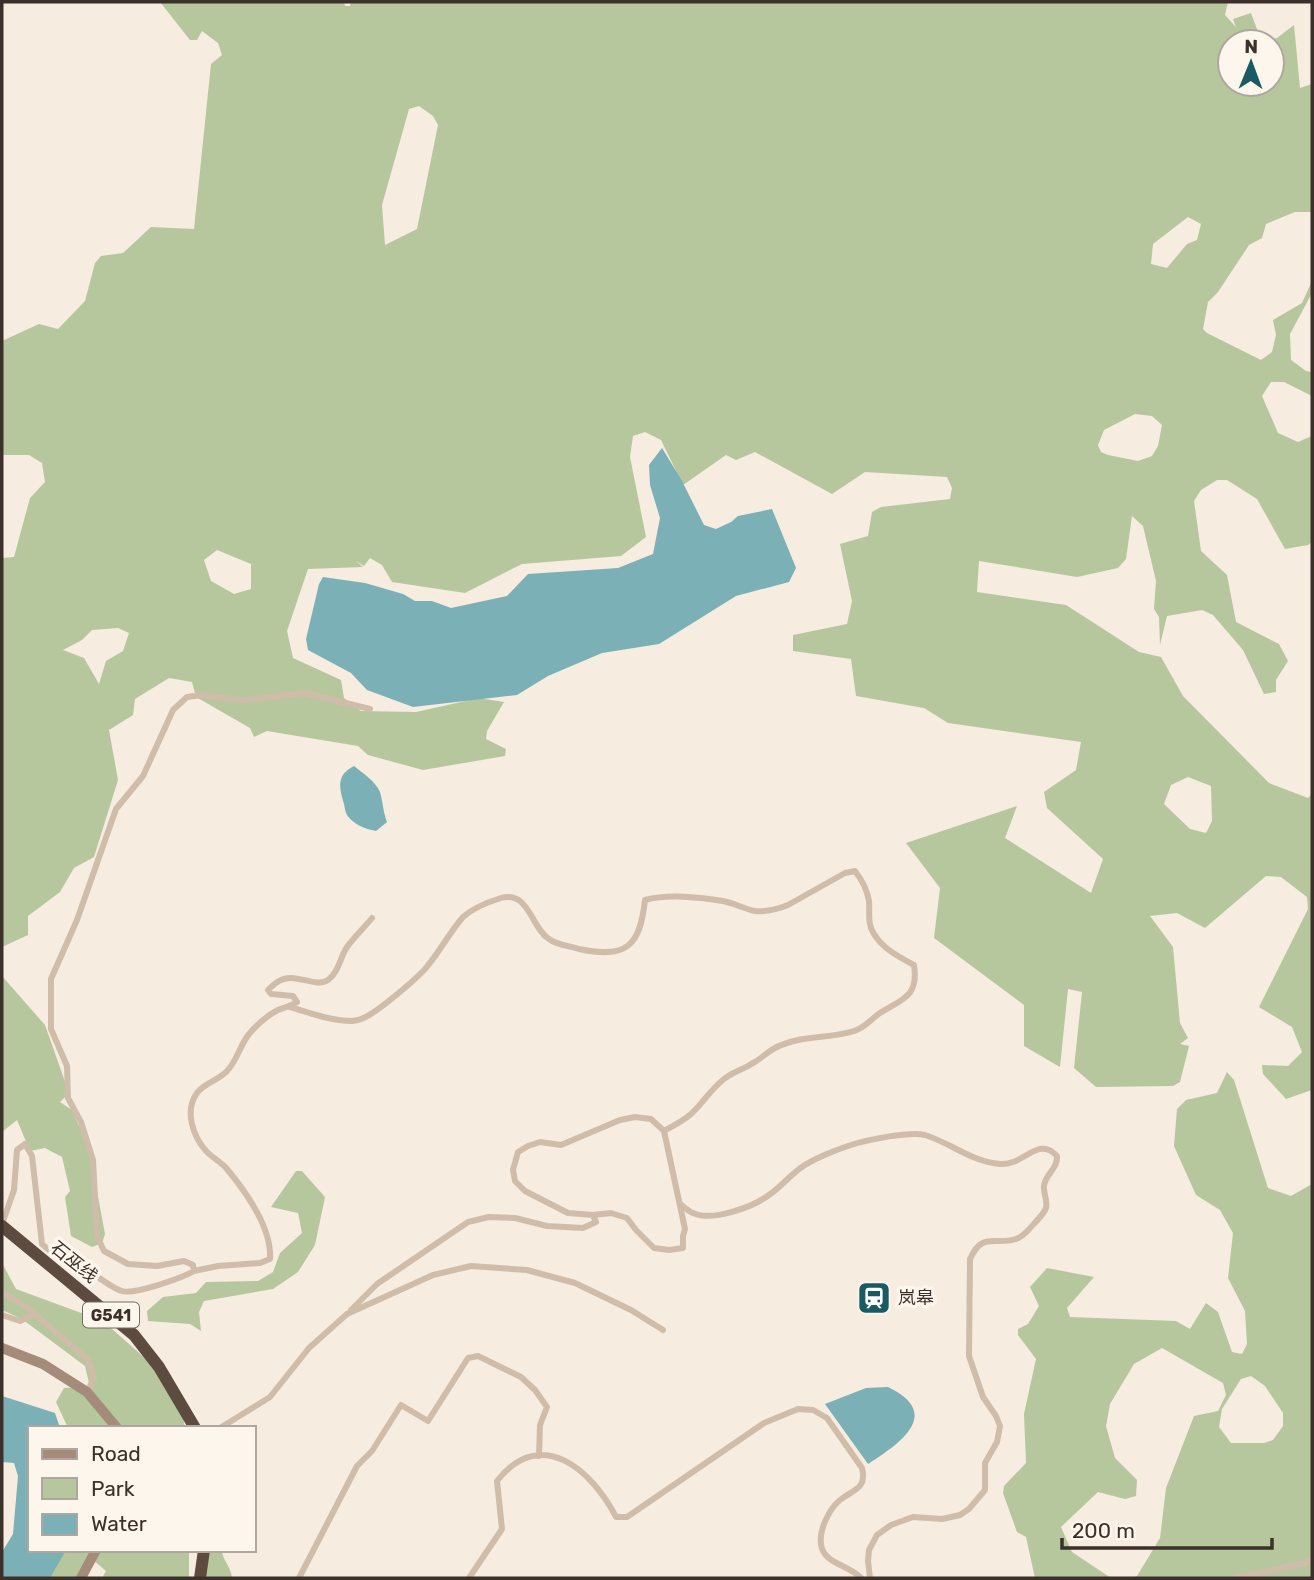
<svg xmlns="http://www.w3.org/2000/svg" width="1314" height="1580" viewBox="0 0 1314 1580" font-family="Rubik,'Noto Sans SC',sans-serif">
	<rect width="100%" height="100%" fill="#f6ecdf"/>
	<!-- green -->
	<path fill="#b6c79d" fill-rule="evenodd" d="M160,2H344L345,6H350L351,2H1228L1225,15L1236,27L1233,19L1251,13L1261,40L1277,38L1294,25L1300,88L1312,84V212H1295L1266,224L1262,238L1249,245L1218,292L1208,302L1203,329L1207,333L1261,360L1272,352L1276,335L1273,320L1302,303L1312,281V293L1290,334L1291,360L1306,371L1312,372V399L1310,395L1284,382H1271L1262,396L1278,433L1298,442L1312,436V542L1308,545L1285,549L1257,499L1227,480H1217L1201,490L1194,501L1201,551L1227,575L1236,622L1279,644L1288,661L1276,680V692L1264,694L1243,650L1213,615L1202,610L1167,616L1160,645L1159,617L1154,609L1156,581L1143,526L1132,516L1126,559L1118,568L1077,577L979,561L977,592L1066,605L1139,652L1161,657L1183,696L1269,783L1308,798L1312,794V1090L1286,1099L1263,1074L1262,1065L1288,1066L1302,1052L1292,1027L1259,1007L1308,909L1307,897L1281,877L1266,876L1205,928L1177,913L1150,916L1173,947L1180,1023L1188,1038L1180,1044L1189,1046L1180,1082L1173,1086L1096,1087L1074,1068L1082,992L1068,989L1060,1067L1024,1046V1005L934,938L940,888L906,843L1017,806L1005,838L1091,893L1103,859L1047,808L1044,792L1076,770L1081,742L948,723L924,708L856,696L851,659L793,651V635L847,624L852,601L840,544L868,536L872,512L881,507L950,499L952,488L947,477L865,472L832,494L755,452L736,460L726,455L683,485L661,440L645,432L633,436L630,457L646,537L621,556L522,564L465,593L392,582L382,565L370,558L364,566L356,561L363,567L308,569L287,631L293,658L341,680L344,698L361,711L416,712L479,698L504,702L487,731L486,739L506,749L505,756L423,770L368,755L358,746L267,731L254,737L250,728L196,697L192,682L169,678L135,699L133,715L109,730L118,780L94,857L74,868L60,892L28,916V935L2,947V558L14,557L30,498L45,482L42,463L29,455H2V341L39,324L58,329L85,301L95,263L101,256L123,253L151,227L194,229L211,64L222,55L218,43L202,31L197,40H190ZM1230,42H1272V84H1230ZM419,106L433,116L438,125L417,229L385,245L382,205L409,109ZM1188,217L1201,224L1197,240L1187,244L1167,268L1151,264L1153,244ZM1135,414L1152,416L1162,425L1158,446L1152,456L1138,461L1108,455L1101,452L1098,445L1104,430ZM217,550L251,564V589L234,594L211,581L204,560ZM118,628L129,633L123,651L106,661L99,684L84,658L63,650L82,640L92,630ZM1188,777L1211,786L1212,821L1206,833L1190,829L1164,804L1171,785Z
		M2,976L45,1025L69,1093L60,1102L72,1110L89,1148L105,1234L102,1243L92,1247L71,1236L65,1197L70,1191L62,1157L45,1148L30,1151L17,1120L2,1132Z
		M1227,1072L1234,1080L1268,1188L1291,1196L1312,1184V1578H1132L1137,1576L1160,1538L1166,1488L1194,1416L1218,1411L1226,1395L1223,1383L1162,1348L1134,1364L1110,1404L1106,1426L1115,1458L1137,1480L1136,1496L1125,1499L1098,1492L1061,1527L1072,1552L1111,1578H1035L1026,1537L1017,1532L1003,1493L1004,1486L1026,1463L1024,1414L1036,1359L1018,1335V1329L1028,1324L1039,1306L1030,1287L1047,1268L1094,1277L1067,1308L1070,1317L1176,1321L1190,1329L1206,1303L1218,1312L1232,1352L1242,1354L1247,1344L1245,1311L1228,1278L1233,1233L1220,1210L1196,1195L1174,1146L1177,1109L1186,1100L1217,1093ZM1251,1376L1265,1386L1283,1413V1426L1273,1440L1264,1443H1231L1219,1427L1222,1409L1241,1379Z
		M296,1171H302L325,1197L315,1245L298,1272L273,1289L204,1301L199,1312L201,1331L190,1324L148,1321L147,1311L163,1297L196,1293L206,1282L258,1281L273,1272L280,1253L302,1233L298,1213L271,1207Z
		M2,1263L16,1289L103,1321L146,1359L181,1404L185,1428H68L56,1402L64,1388L90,1387L85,1366L22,1319L2,1310Z
		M51,1550H189V1578H102L106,1571L93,1560L83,1578H37Z
		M207,1550H222C222,1560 231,1566 232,1578H204Z"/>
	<!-- water -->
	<path fill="#7bb0b6" d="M662,448L681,479L704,525L716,529L731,522L738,516L772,509L796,568L789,582L736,596L659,644L602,653L548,676L517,695L413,707L367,690L351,673L308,650L306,639L319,584L323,577L365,583L403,594L415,601H432L451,608L507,596L528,574L618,568L653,554L660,518L650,485L649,465Z
		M354,766C364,774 375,781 380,792C383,802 383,812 387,822L376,831C365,829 353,824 347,815C345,812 345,808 344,804C339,788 336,775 354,766Z
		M888,1387C944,1414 899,1444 868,1464L825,1404L866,1388Z
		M2,1396L55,1413L60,1428H30V1550H66L50,1578H2V1552L13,1534L18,1476L14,1463L2,1462Z"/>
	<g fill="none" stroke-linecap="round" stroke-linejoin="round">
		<!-- street -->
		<path stroke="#d0bda9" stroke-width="6" d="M290,1007C309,1013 332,1021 352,1021C365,1020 375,1011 385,1004C399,993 413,982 425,969C439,953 449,933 463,917C473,908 488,902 501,898C529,890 531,928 549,939C557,945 569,946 579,949C627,959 640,946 645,900C667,894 701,897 723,901C734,903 744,909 755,911C766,912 778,909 788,905L845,873L855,871C862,880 867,889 869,901C870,913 867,924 874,934C883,949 899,957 914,965C919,997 902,999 880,1013C871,1019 865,1028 854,1031C829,1039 799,1035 775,1048C767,1052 761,1059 753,1063C744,1069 733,1072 724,1079C711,1089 703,1103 691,1114C683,1121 673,1126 664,1131
			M635,1117L651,1119L664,1131L685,1229L683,1236V1248L669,1250L654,1248L636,1230L627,1218L611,1213L593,1215L568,1213L525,1191L515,1181L513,1170L518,1152L528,1146L540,1142L561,1145L620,1120Z
			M680,1204C684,1207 688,1211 693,1213C712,1222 753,1207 769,1195C781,1187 790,1175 802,1167C813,1159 838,1149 851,1145C866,1140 910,1131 925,1135C951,1143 972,1162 1000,1164C1024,1166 1038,1135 1057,1156C1058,1169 1045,1174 1044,1186C1043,1193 1048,1200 1046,1208C1044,1214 1037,1220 1033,1225C1028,1230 1023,1237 1016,1239C994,1246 983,1231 970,1259L969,1356L983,1397L996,1416L1000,1426L997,1442L985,1463V1490L969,1509L960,1515L942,1519L913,1517L891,1525L877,1535L869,1550L868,1561L870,1578
			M2,1224L14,1190L17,1150L25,1144L32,1156L42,1244C57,1259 76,1265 93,1274C102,1279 112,1288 122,1291C134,1295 182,1278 194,1271L193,1265L184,1261L157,1266L128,1264L104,1251L97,1236L93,1160L81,1122L68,1098L67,1066L51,1029V979L77,920L116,809L143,776L173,710L187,697L201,695L244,700L305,693L370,709
			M194,1271L218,1266L260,1263L270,1259C272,1229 246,1192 227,1169C221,1162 213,1158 207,1152C193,1137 184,1111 197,1093C203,1084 219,1080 227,1071C237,1061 240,1045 249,1034C256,1026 268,1015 278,1010C285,1007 291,1006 297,1002L293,996L271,994L268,990C271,987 276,982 281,980C297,973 316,988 328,980C339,972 340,957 347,947C354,937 364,928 372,918
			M2,1292L29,1309L88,1360L94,1378L87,1392
			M351,1310L377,1284L468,1222L489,1217L515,1218L547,1226L583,1228L596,1222L593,1215
			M2,1315L20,1321L34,1314
			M220,1428L270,1397L309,1348L347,1314L433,1275L471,1266L527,1270L575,1283L631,1310L663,1330
			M299,1578L357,1466L372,1451L401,1405L428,1421L468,1358L478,1356L521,1377L535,1390L547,1407L540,1425L539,1456
			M469,1578L502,1529L497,1481C541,1425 592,1470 616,1517H627L764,1423L798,1409L813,1410L827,1418L862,1468C867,1489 854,1489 840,1500C829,1509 819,1530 821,1544C823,1564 850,1565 861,1578
			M1235,1578L1305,1563L1312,1559"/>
		<!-- secondary -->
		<path stroke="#a48b7a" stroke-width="10" d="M2,1348L43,1364L87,1392L117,1428
			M81,1578L96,1550"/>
		<!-- highway -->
		<path stroke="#5e4b40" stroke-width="12" d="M2,1226L134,1335L159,1367L195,1428
			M200,1578L204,1550"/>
	</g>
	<!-- icons -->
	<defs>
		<symbol id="station-square" viewBox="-11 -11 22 22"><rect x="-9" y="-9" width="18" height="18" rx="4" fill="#1a5a63" stroke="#fcf6ed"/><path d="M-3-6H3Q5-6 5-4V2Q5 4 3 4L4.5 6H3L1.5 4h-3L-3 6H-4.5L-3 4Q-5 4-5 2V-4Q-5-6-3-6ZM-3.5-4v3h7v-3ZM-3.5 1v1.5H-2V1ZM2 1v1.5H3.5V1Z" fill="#fff"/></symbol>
	</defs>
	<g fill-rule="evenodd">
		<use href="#station-square" x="855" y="1279" width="38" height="38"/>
	</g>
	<g text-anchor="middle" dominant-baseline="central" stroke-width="7" stroke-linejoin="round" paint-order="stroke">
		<!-- shield labels -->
		<rect fill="#fcf6ed" stroke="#766b64" stroke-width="2" x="83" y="1302.5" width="56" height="25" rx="5"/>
		<g font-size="16" font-weight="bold" fill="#3c302a">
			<text x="111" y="1315">G541</text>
		</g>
		<!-- street labels -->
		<g font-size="18" fill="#3c302a" stroke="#fcf6ed">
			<text transform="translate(74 1262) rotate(39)">石巫线</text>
		</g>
		<!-- poi labels -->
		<g font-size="18" fill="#3c302a" stroke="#fcf6ed" text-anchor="start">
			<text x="898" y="1298">岚皋</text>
		</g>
	</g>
	<!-- border -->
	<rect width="1314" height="1580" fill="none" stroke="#3c302a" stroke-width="7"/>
	<!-- legend -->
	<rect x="28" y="1426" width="228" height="126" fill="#fcf6ed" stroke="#afa79f" stroke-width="2"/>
	<rect x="42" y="1449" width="35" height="10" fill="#a48b7a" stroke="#afa79f" stroke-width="2"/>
	<text x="91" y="1461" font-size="21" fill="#3c302a">Road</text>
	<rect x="42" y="1478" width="35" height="21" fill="#b6c79d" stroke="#afa79f" stroke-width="2"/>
	<text x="91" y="1496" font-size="21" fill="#3c302a">Park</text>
	<rect x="42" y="1514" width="35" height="21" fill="#7bb0b6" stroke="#afa79f" stroke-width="2"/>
	<text x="91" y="1531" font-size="21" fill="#3c302a">Water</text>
	<!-- north arrow -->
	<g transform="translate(1251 63) rotate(1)"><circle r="33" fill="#fcf6ed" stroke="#afa79f" stroke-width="2"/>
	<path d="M0-5L12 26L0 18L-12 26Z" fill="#1a5a63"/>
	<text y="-10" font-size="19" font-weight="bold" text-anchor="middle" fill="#3c302a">N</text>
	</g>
	<!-- scale -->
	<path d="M1062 1538v10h210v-10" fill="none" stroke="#3c302a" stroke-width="3.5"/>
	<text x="1072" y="1538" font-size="21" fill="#3c302a" stroke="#fcf6ed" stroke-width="5" paint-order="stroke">200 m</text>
</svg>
